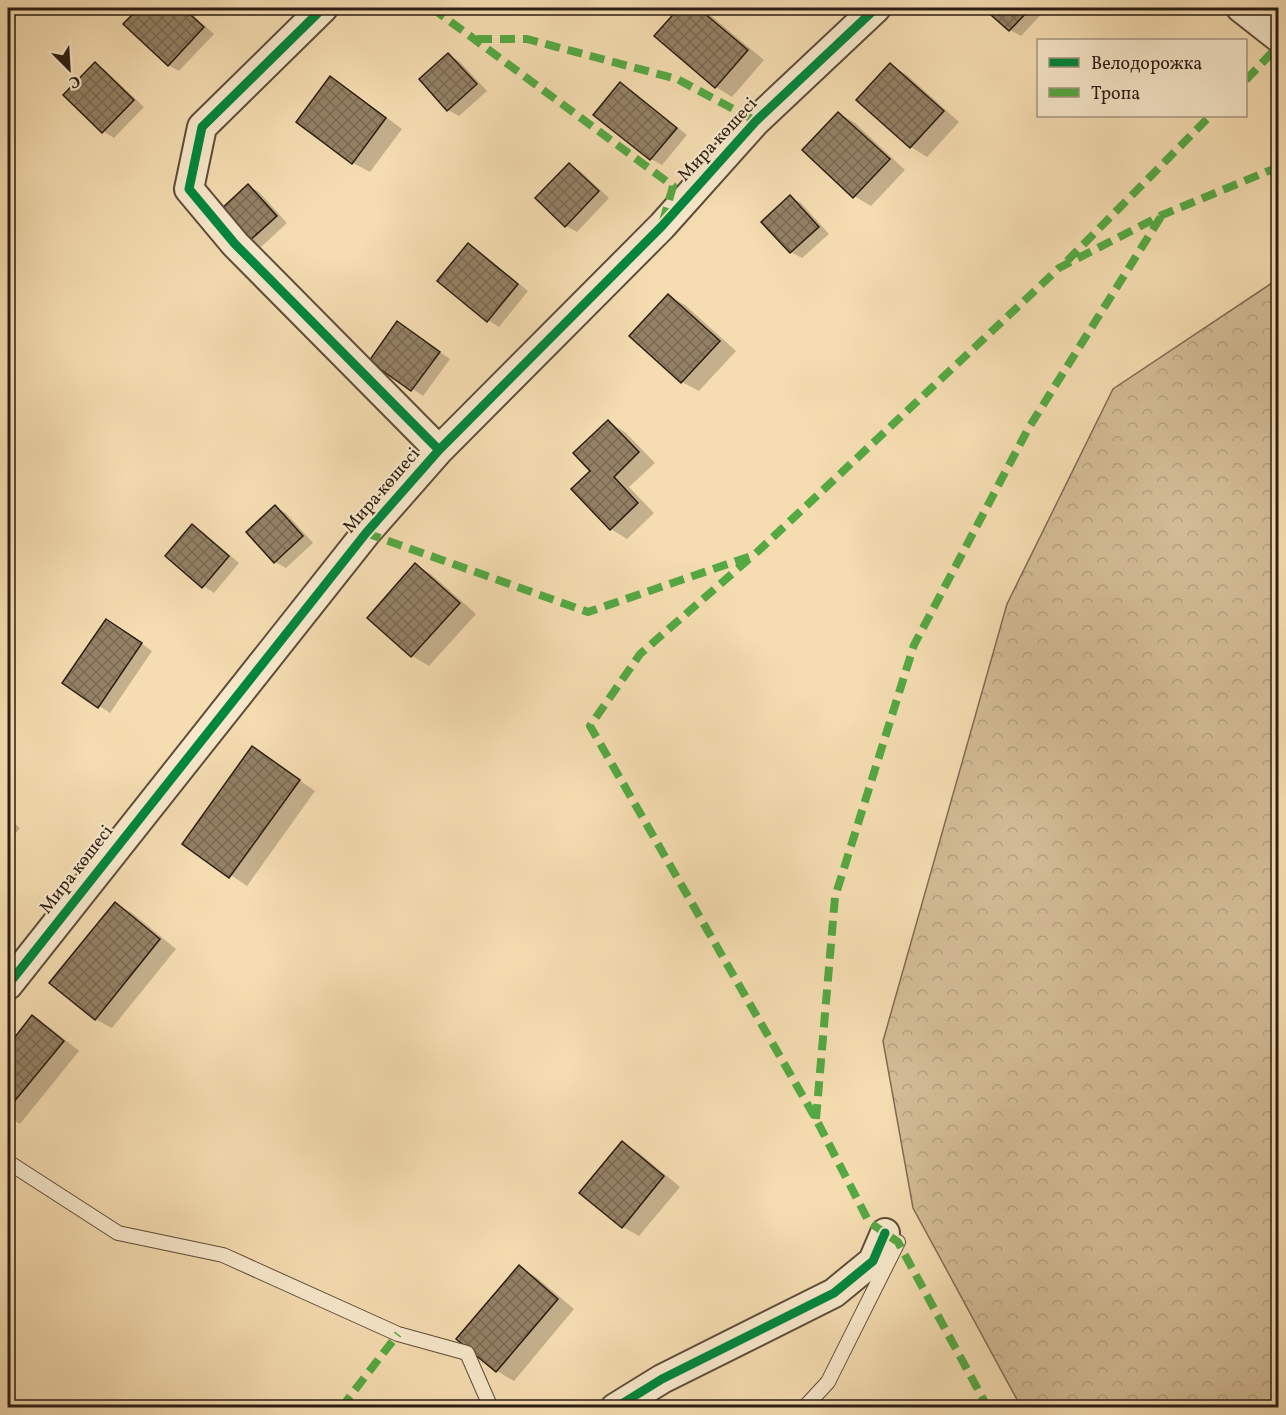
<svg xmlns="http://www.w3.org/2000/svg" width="1286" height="1415" viewBox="0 0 1286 1415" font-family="Vollkorn,serif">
	<defs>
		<pattern id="forest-crowns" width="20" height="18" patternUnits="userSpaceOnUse" patternTransform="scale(1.5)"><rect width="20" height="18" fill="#d3bc96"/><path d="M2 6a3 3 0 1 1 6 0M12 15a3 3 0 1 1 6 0" fill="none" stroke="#b5a180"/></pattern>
		<pattern id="building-cross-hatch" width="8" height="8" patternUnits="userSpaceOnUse" patternTransform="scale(1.5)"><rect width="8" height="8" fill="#948165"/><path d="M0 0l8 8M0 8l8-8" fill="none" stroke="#796952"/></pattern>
	</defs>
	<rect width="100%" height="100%" fill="#f5ddb1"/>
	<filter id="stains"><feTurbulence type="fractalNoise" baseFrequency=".00333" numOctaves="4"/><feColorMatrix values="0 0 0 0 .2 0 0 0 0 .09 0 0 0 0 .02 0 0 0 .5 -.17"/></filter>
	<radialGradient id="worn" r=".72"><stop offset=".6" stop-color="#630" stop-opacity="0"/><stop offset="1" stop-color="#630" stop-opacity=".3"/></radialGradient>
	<!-- forest -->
	<path fill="url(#forest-crowns)" stroke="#7f6c54" stroke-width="1.5" d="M1278,279V1407H1021L913,1208L883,1041L1007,604L1113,389Z"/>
	<!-- shadow -->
	<path fill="#0003" d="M141,8H185L214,34L179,71L168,65L125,24Z
		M681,8H701L704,10L764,60L732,97L716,87L657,36Z
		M985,8H1047L1021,36L1010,30Z
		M448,55L459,61L487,91L459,116L448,110Z
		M95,64L106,71L144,107L114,138L103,131Z
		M890,65L907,75L959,122L927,157L911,147Z
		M330,78L347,88L402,129L370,172L353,163Z
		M620,84L631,90L687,135L662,165L651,159L596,115Z
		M838,113L855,123L905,170L871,206L854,196Z
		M569,165L580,171L609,198L577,232L566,226L537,198Z
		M248,186L259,192L287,223L260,248L249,241Z
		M790,197L801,203L829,234L802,258L791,252Z
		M468,245L479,252L528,291L499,327L488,320Z
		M668,296L685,305L736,351L699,391L682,382L631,336Z
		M398,323L450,359L423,396L371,360Z
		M608,422L625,432L655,463L629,487L654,513L627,539L611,529L592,471Z
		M275,507L286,513L313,543L286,568L275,562L248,532Z
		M192,526L203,532L239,563L214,593L203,586Z
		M416,565L432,575L476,614L429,666L412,656Z
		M118,627L152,651L110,713L64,683Z
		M253,748L315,791L247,886L184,843Z
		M8,818L20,828L8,843Z
		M115,904L132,913L176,949L112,1028L95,1019Z
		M33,1017L49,1027L79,1051L20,1124L8,1117V1048Z
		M623,1143L639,1153L680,1187L639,1236L623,1227Z
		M519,1267L536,1277L574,1309L514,1381L497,1371L458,1339Z"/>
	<!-- building -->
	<path fill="url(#building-cross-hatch)" stroke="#2b1d12" stroke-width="1.5" d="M139,8H183L204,27L168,66L123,24Z
		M679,8H698L748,50L715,88L654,36Z
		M983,8H1031L1009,31Z
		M448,53L477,84L447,111L419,79Z
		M95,62L134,100L102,133L63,95Z
		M890,63L944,111L910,148L856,100Z
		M330,76L386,118L352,164L296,122Z
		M620,82L677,128L650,160L593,115Z
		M838,112L890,159L853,198L802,150Z
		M569,163L599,191L565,227L535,198Z
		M248,184L277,216L248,242L219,211Z
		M790,195L819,227L790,253L761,222Z
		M468,243L518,284L487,322L437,281Z
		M668,294L720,341L681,383L629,336Z
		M397,321L440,352L411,391L369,361Z
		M608,420L639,452L614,477L638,503L610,530L571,489L590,471L573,453Z
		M275,505L303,536L274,563L246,532Z
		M192,524L229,556L202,588L165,556Z
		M415,563L460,603L411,657L367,618Z
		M106,619L142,643L98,708L62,683Z
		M252,746L300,780L229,878L182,844Z
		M115,902L160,939L95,1020L49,983Z
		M32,1015L64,1041L8,1109V1046Z
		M622,1141L664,1176L622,1228L579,1193Z
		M519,1265L558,1299L496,1372L456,1339Z"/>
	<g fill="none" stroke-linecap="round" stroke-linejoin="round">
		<defs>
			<path id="service" d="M8,1162L118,1233L223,1255L398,1334L467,1353L491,1408
				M804,1408L828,1382L898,1242"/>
			<path id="minor" d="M323,8L202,127L189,189L235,244L439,450
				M1241,8L1278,37
				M8,985L366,533L439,450L662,226L756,121L876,8
				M615,1408L662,1379L834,1293L873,1261L885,1233"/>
		</defs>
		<!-- service casing -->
		<use href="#service" stroke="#5e4d3a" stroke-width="16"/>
		<!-- minor casing -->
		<use href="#minor" stroke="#5e4d3a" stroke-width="32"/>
		<!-- service -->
		<use href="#service" stroke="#f8e9cc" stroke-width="14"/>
		<!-- minor -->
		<use href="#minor" stroke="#f8e9cc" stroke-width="28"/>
		<!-- quiet -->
		<path stroke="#54a942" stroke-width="8" stroke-dasharray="15 8" stroke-linecap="butt" d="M432,8L673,186L663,221
			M477,39H527L677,79L756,121
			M1246,80L1278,46
			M1067,261L1210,116
			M366,533L588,612L754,555L1059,268L1162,215L1278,167
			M749,559L640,654L590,726L816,1119L869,1222L898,1242L988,1408
			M816,1119L835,897L914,645L1028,429L1162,215
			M341,1408L398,1334"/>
		<defs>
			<path id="cycleway" d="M323,8L202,127L189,189L235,244L439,450
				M8,985L366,533L439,450L662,226L756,121L876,8
				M615,1408L662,1379L834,1293L873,1261L885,1233"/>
		</defs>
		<!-- cycleway casing -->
		<use href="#cycleway" stroke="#f8e9cc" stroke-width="13"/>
		<!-- cycleway -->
		<use href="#cycleway" stroke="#00873e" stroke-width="9"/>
	</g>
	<g text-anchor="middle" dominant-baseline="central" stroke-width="4.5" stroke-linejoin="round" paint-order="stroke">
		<!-- street labels -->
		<g font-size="18" fill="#2b1d12" stroke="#f8e9cc">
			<text transform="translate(718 140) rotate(-47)">Мира көшесі</text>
			<text transform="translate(382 491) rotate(-49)">Мира көшесі</text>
			<text transform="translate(77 870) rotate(-52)">Мира көшесі</text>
		</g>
	</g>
	<!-- margin -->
	<rect width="1286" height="1415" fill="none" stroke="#f5ddb1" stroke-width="30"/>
	<rect x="9" y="9" width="1268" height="1397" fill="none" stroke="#2b1d12" stroke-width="3"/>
	<rect x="15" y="15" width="1256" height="1385" fill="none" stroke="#2b1d12" stroke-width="1.5"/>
	<!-- legend -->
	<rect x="1037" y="39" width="210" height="78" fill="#f8e9cc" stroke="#a69782" stroke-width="1.5"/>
	<rect x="1049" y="58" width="30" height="9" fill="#00873e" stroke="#a69782" stroke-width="1.5"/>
	<text x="1091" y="69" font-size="18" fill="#2b1d12">Велодорожка</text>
	<rect x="1049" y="88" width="30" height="9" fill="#54a942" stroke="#a69782" stroke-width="1.5"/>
	<text x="1091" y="99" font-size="18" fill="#2b1d12">Тропа</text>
	<!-- north arrow -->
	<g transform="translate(69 69) rotate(156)" stroke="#f8e9cc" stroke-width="4.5" paint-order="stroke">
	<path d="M0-4.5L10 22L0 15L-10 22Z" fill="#2b1d12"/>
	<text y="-9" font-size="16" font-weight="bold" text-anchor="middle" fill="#2b1d12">С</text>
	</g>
	<rect width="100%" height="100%" filter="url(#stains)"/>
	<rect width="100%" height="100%" fill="url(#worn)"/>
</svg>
